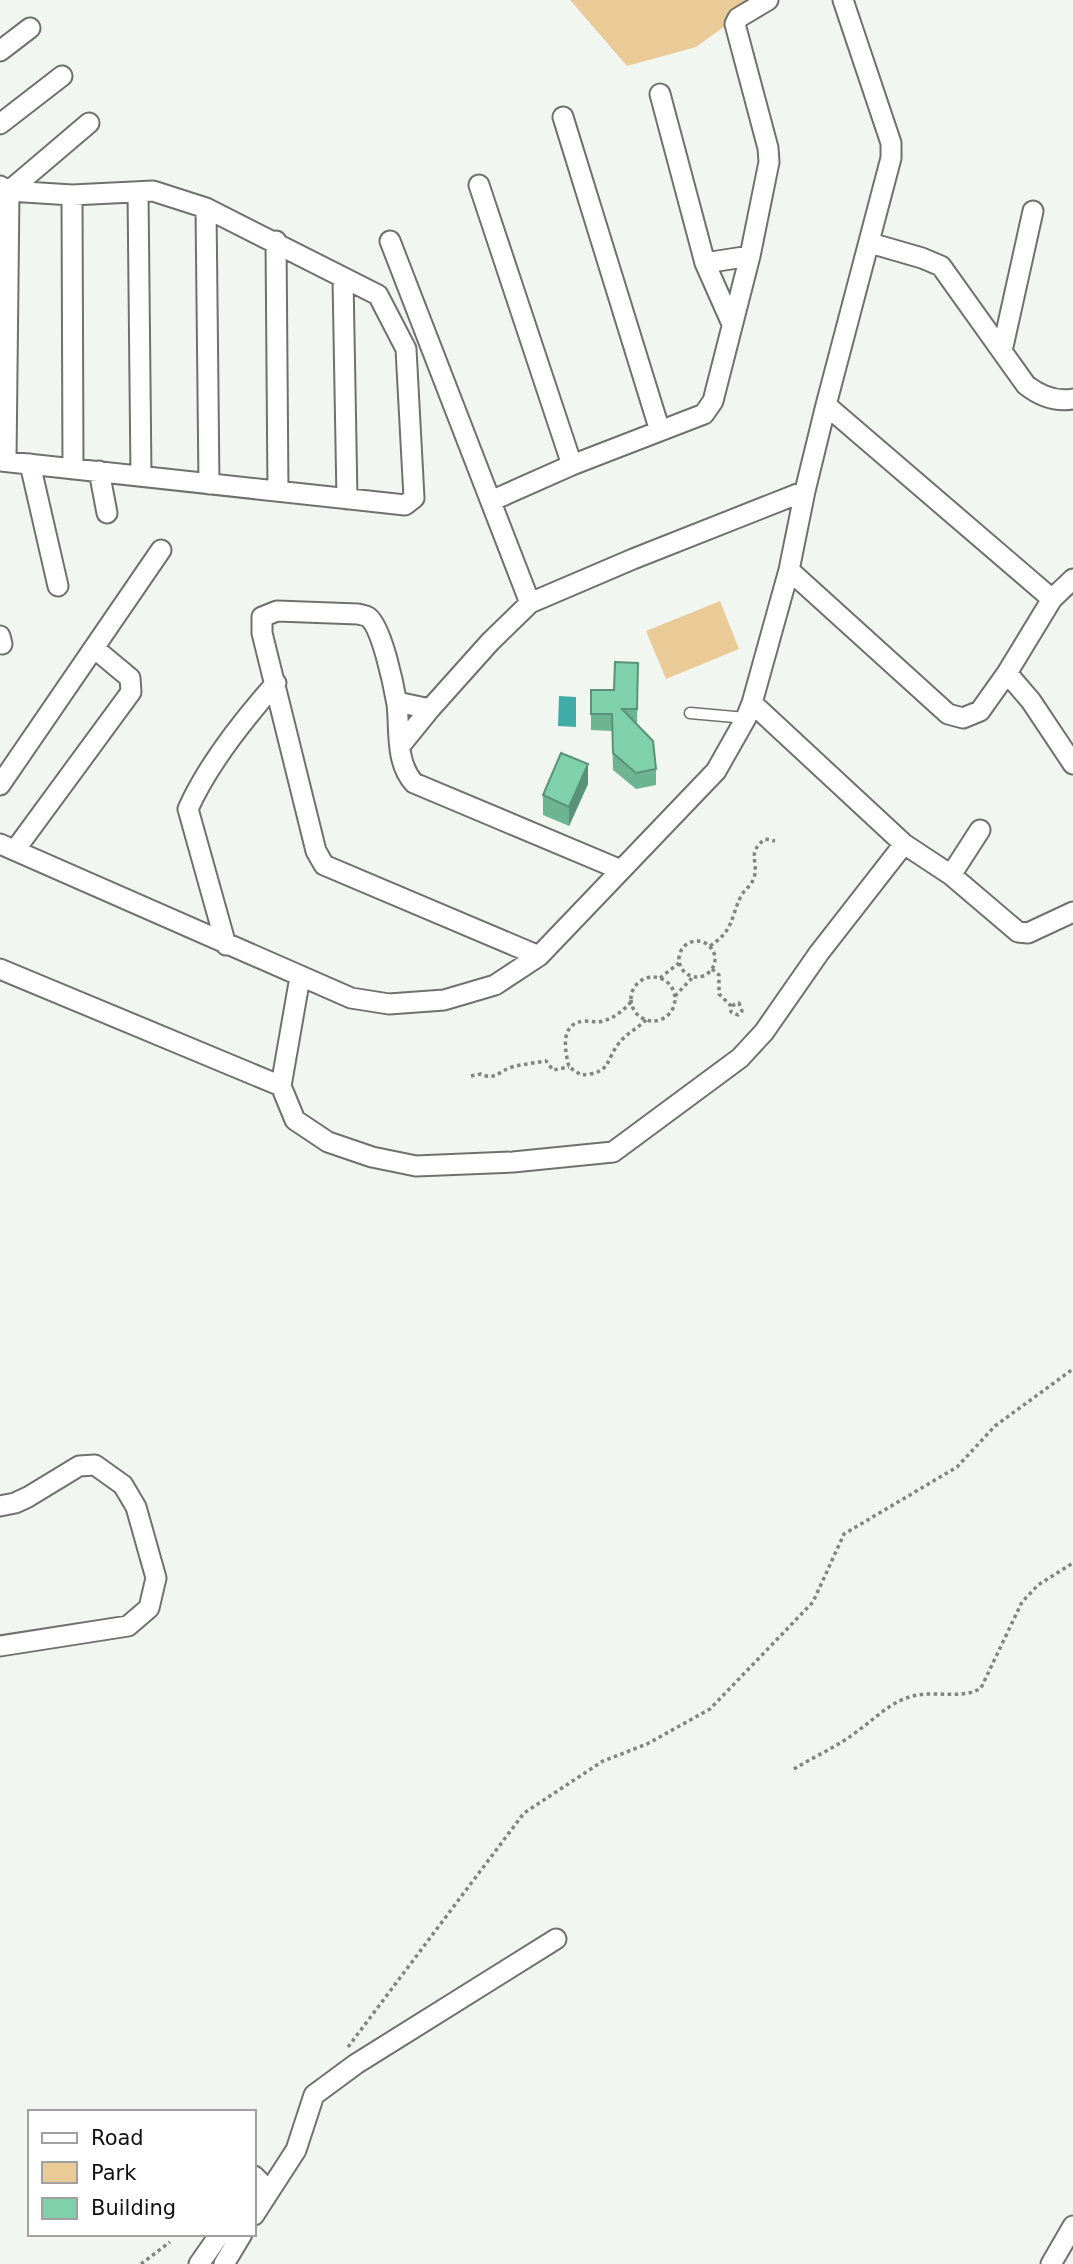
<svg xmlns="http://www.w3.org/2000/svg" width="1073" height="2264" viewBox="0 0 1073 2264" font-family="'DejaVu Sans',sans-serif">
	<rect width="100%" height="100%" fill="#f2f6f0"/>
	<!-- green -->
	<path fill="#eacb97" d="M570,0H761L696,47L627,66Z
		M720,601L739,649L666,679L646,631Z"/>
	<!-- water -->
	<path fill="#3faca7" d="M559,696L576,697V727L558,726Z"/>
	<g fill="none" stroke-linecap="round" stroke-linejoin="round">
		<defs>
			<path id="lane" d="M690,713L746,718"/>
			<path id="street" d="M0,51L30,28
				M660,94L705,263L732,324
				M563,117L660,431
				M0,124L62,76
				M479,185L572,465
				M0,186L9,191L72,195L153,191L206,208L378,295L406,349L414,498L405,505L0,461
				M138,192L141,476
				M72,195L73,469
				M206,208L209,484
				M276,241L278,491
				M390,241L530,603
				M870,243L922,258L941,266L1026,385C1040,396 1056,402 1073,399
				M705,263L750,256
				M343,279L347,499
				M1002,351L1033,211
				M826,405L1052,599
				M6,461L9,191L89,123
				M30,464L58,586
				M99,471L107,513
				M491,501L572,465L704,414L713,401L750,256L769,162L768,148L735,24L738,18L768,0
				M789,570L948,714L963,718L980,711L1007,673L1052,599L1073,579
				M0,636L2,644
				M1007,673L1031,701L1073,764
				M397,702L430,709L400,746
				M752,703L904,844L951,875L1018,932L1028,933L1073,912
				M430,709L490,642L530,603L633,559L805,491
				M0,785L161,550
				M0,844L351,998L389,1004L444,1000L495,985L539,956L716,771L746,718L752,703L789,570L805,491L826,405L891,158V143L843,0
				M15,850L131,692L130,678L94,648
				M951,875L980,830
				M226,945L188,809C207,766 245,718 276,683
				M539,956L324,865L316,851L262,633V617L277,611L358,614C361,615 365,615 368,617C382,627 394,687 397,704C400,730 395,762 414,783L621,870
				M0,969L281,1086
				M300,977L281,1086L295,1120L328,1142L372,1157L416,1166L513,1162L613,1152L740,1058L764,1032L819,953L904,844
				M0,1506L15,1503L28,1497L79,1466L95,1465L123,1485L136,1507L156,1578L149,1608L128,1626L0,1646
				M254,2176L268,2190
				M254,2215L296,2150L314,2095L356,2064L556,1939
				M199,2264L220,2234
				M224,2264L242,2234
				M1051,2264L1073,2226"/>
		</defs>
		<!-- lane casing -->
		<use href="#lane" stroke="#6e726d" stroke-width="13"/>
		<!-- street casing -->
		<use href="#street" stroke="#6e726d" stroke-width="23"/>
		<!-- path -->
		<path stroke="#818480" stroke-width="3.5" stroke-dasharray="3.5 3.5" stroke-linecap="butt" d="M679 959a18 18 0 1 1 36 0a18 18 0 1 1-36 0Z
			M710,946C734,930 730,919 741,896C745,889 751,886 754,878C759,860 746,854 765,839L775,841
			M712,969L719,975V994L731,1006V1012L738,1015L742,1011L739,1003L731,1006
			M631 999a22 22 0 1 1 44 0a22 22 0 1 1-44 0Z
			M660,978L679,963
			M675,996L692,978
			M631,1002C623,1011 614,1018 603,1021C597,1023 591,1021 585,1021C559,1023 565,1050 569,1067L581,1075C612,1073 605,1061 619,1043C626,1034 638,1028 646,1020
			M471,1076L481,1074C495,1081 499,1071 512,1067C523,1064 535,1063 546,1061L553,1070L569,1067
			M794,1769C815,1756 839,1746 859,1730C877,1717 890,1702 913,1696C936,1690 962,1700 981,1688L1022,1602L1038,1585L1073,1563
			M348,2047L524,1813L603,1761L647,1744L710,1709L813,1602L844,1534L957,1467L995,1426L1073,1369
			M141,2264L170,2242"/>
		<!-- lane -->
		<use href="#lane" stroke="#fff" stroke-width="10"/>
		<!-- street -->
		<use href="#street" stroke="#fff" stroke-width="19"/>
	</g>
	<!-- wall -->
	<path fill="#6db493" d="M638,663L637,724L656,769V785L636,789L613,770L612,731L591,730V690H614Z
		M588,784L569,826L543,815V795Z"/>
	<!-- shaded-wall -->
	<path fill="#599278" d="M588,764V784L569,826V807Z"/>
	<!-- building -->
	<path fill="#7fd1ab" stroke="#599278" stroke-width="2" d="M615,662L638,663L637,709H622L653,741L656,769L636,773L613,753L612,714H591V690H614Z
		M561,753L588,764L569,807L543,795Z"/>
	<!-- legend -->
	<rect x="28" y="2110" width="228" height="126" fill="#ffffff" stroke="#9fa09f" stroke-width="2"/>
	<rect x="42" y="2133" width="35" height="10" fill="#ffffff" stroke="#9fa09f" stroke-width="2"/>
	<text x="91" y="2145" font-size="21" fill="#101210">Road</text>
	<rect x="42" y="2162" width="35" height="21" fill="#eacb97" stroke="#9fa09f" stroke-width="2"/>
	<text x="91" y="2180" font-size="21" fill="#101210">Park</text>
	<rect x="42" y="2198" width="35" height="21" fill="#7fd1ab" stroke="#9fa09f" stroke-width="2"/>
	<text x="91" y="2215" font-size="21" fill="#101210">Building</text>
</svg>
